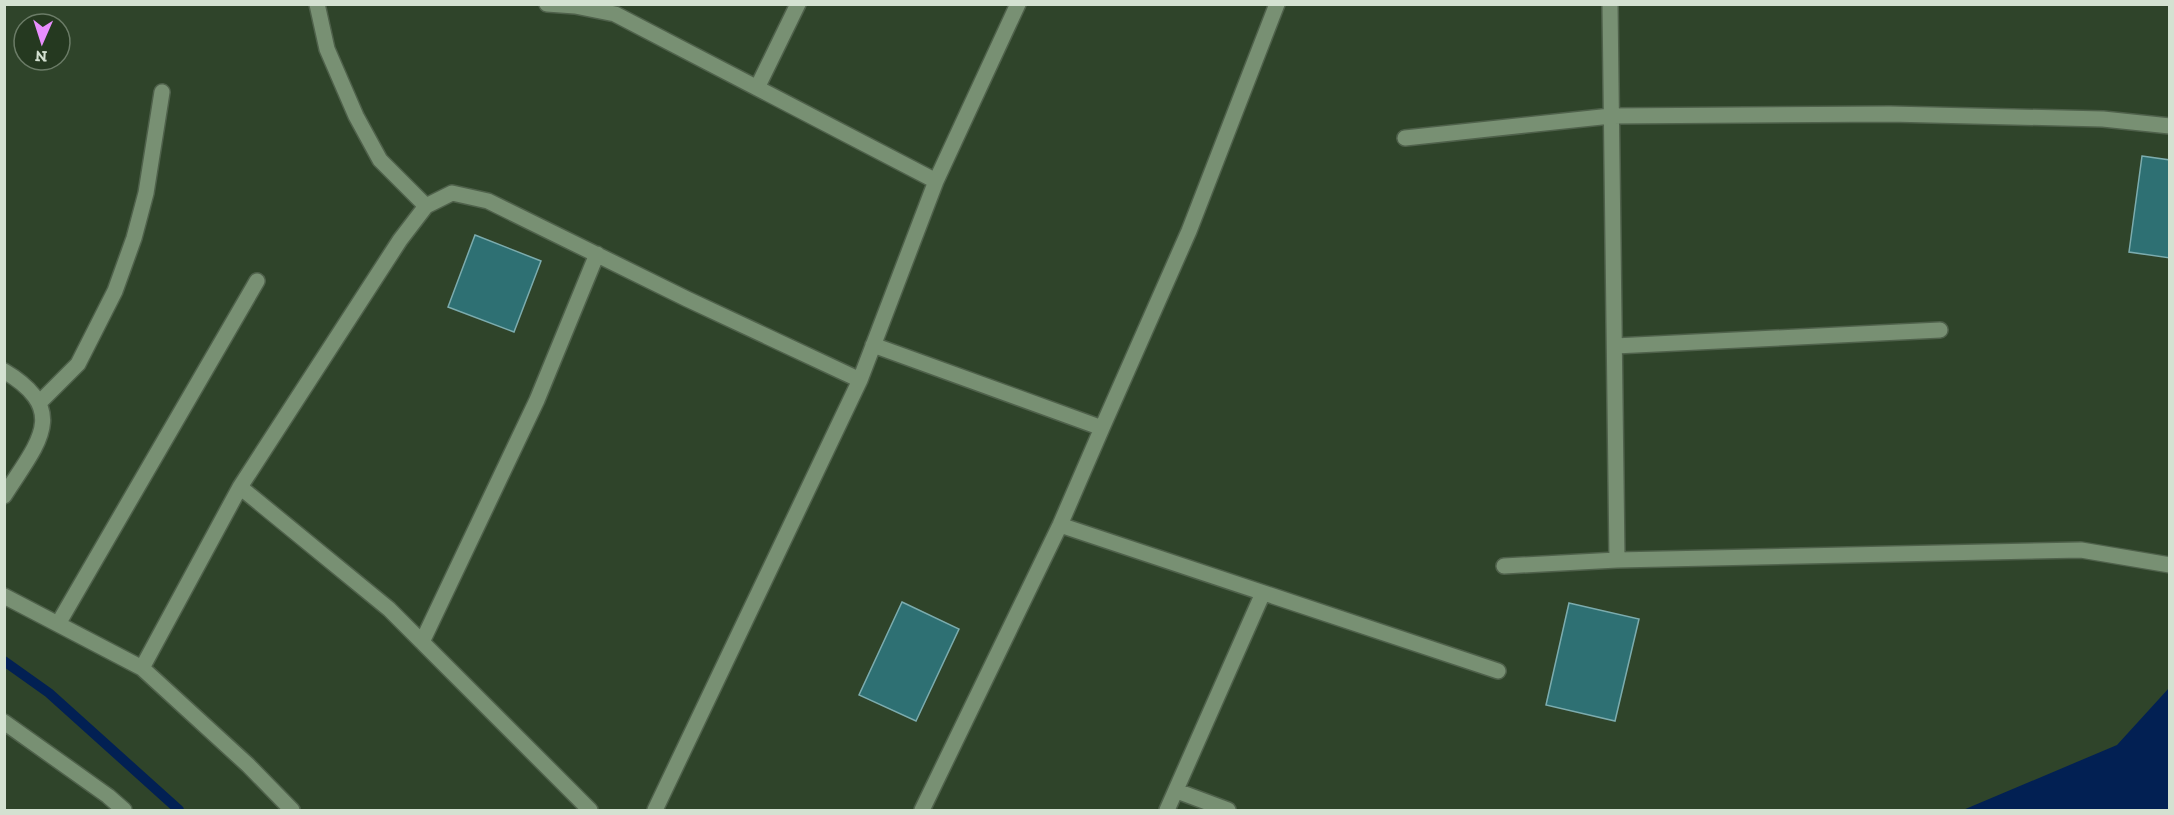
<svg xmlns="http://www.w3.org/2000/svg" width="2174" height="815" viewBox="0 0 2174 815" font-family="'Zilla Slab',serif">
	<rect width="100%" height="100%" fill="#2f442a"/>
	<!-- water -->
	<path fill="#022053" d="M2169,688V810H1963L2117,745Z"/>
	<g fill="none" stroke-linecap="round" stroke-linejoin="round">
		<!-- stream -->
		<path stroke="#022053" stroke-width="10" d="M4,661L49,693L179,810"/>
	</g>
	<!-- building -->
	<path fill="#2e7073" stroke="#7cacae" stroke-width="1.5" d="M2142,156L2170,160V258L2129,252Z
		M475,235L541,261L514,332L448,307Z
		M902,602L959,629L916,721L859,695Z
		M1569,603L1639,619L1615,721L1546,705Z"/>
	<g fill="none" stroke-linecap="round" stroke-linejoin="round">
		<defs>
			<path id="minor" d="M317,4L327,49L356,116L380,160L426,206
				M547,4L575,6L615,14L936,181
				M1610,4L1617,560
				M757,88L798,4
				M1405,138L1611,116L1890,114L2103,119L2170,126
				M873,345L1102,428
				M1615,346L1940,330
				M4,371C72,411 36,445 4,496
				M40,402L78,364L115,291L134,238L146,193L162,92
				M240,487L389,609L590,810
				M1060,525L1498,671
				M1504,566L1617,560L2081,550L2170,565
				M4,596L142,668L248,765L292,810
				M58,624L257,281
				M422,642L537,400L597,254
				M142,668L240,487L400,240L426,206L452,193L488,201L687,299L860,380
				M4,722L108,796L124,810
				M1177,791L1228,810
				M655,810L860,380L936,181L1018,4
				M922,810L1060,525L1102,428L1189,231L1277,4
				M1167,810L1263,593"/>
		</defs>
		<!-- minor casing -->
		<use href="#minor" stroke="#4f614b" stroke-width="18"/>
		<!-- minor -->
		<use href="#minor" stroke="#789073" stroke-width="15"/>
	</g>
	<!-- border -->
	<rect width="2174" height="815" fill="none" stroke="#d4e1d1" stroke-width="12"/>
	<!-- north arrow -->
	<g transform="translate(42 42) rotate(183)"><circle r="28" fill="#253920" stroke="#6b7c67" stroke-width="1.5"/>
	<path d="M0-4.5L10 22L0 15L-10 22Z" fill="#e98efe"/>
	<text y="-9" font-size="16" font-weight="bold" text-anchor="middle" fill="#d4e1d1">N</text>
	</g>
</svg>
